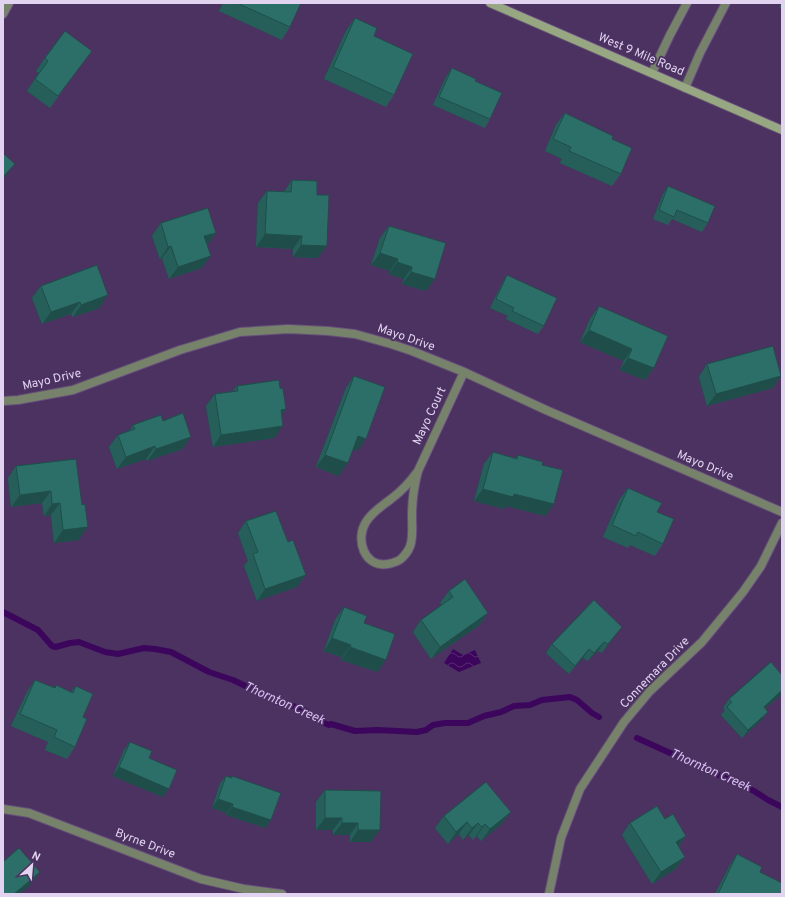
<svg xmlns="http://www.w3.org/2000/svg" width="785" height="897" viewBox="0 0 785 897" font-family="Overpass,sans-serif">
	<defs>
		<pattern id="water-waves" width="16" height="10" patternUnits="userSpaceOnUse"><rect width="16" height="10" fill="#3c065c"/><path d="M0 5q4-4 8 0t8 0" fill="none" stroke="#582974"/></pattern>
	</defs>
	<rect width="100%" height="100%" fill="#4b3261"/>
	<!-- water -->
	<path fill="url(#water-waves)" d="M453,649L463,655L475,650L481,663L459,672L444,663Z"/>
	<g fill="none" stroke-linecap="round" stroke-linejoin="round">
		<!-- stream -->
		<path stroke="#3c065c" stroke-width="6" d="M3,612L38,630L52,646L56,647L70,643L79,642L105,652L118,654L144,648L155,649L171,652L209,672L233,680L269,697L304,710L319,721L329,725L331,724L355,731L378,730L417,732L426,730L433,725L445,723H468L484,716L501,712L514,706L530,705L542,700L570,697L577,700L592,713L599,717
			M637,738L754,791L768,800L782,807"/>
		<defs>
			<path id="street" d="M3,14L9,3
				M652,73L670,35L687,3
				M685,88L700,53L726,3
				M3,401L18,400L73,390L180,350L240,332L288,329L328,331L355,334L391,344L412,351L464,372L546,410L782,512
				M418,471C414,486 412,500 412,516C412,525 413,534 411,543C410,549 406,554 402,558C398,562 393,563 388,564C364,568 355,539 366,522C372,512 382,506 391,499C402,491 410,482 418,471L464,372
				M3,809L29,813L201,879L244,889L282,894
				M549,894L561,838L580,789L624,722L650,691L702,642L743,592L761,566L782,523"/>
			<path id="secondary" d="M490,3L782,130"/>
		</defs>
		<!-- street casing -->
		<use href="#street" stroke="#664f7b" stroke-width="10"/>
		<!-- secondary casing -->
		<use href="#secondary" stroke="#664f7b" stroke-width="10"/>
		<!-- street -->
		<use href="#street" stroke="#77826a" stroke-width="8"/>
		<!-- secondary -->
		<use href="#secondary" stroke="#97a781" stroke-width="8"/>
	</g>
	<!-- wall -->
	<path fill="#265f5a" d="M223,3H301L290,27L282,40L219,11Z
		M782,3V9L779,7Z
		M355,18L374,36L394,95L386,107L324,79L346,31Z
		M45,58L83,63L50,108L27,91L39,73L36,71Z
		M452,68L475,81L490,119L485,128L433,105L446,77Z
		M565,113L612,139L621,174L612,186L560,163L562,159L545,151L556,125Z
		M292,180L317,195L327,246L318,258L293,257V249L256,247L258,203L267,191L284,192Z
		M668,186L708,223L702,232L672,219L668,225L653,219L663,194Z
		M161,223L216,233L207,245L202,268L169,279L162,258L160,259L152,236Z
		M389,226L435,279L426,291L402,284L404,279L389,274L390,271L371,265L380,238Z
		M507,275L544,326L538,334L506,319L508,316L490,308L502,284Z
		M41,286L100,308L73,317L71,314L42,324L32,298Z
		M599,306L654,368L645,380L620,370L624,361L580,342L590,319Z
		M707,364L781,376L773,388L707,406L699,377Z
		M354,376L358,451L353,449L339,476L316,467L346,388Z
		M237,386L280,388L286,409L282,415L275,438L213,447L206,406L215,394L233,391Z
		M163,421L183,449L147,461L146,459L117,469L109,447L118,435L130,430L133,425Z
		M493,452L516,458L518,455L542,465L546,516L507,506L505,509L474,501L484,464Z
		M76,459L79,540L54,543L51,515L44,516L42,503L11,507L8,478L16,466Z
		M628,488L657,512L663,544L655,556L630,545L628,548L603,537L619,500Z
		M246,521L288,542L306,575L297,587L257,601L244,566L248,561L238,533Z
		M449,591L488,613L480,625L431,659L413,632L421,620L442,605L440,603Z
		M344,607L364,623L378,672L341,660L342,657L324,651L335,620Z
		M616,635L602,653L598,651L588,661L583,658L569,674L546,653L552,644Z
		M782,675V694L765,709L768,712L762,720L742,738L721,715L725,710L723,708L729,699Z
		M35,680L54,688L56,685L71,692L76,686L83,717L75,747L67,759L45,750L48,742L11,726L27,692Z
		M130,742L149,758L163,797L113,776L124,750Z
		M226,776L231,778L232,776L271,820L266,828L226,815L227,813L212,808L220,784Z
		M325,790L381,791L371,842H350V835H333V830H316V802Z
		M511,812L502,824L481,841L477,836L473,840L469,835L463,840L459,834L448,844L435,828L444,816Z
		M665,819L686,836L679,847L685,857L676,869L652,884L622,835L630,823Z
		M737,854L760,872L782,894H715L729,867Z"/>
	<!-- shaded-wall -->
	<path fill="#1f4e4a" d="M15,164L3,180V177Z
		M216,233L208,245L196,249L204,236Z
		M265,234L302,236L293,249L256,247Z
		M301,245L327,246L318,258L293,257Z
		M171,246L162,258L160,259L168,247Z
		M380,253L398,259L390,271L371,265Z
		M211,256L202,268L169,279L178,267Z
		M397,262L412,267L404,279L389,274Z
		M411,272L435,279L426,291L402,284Z
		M108,295L100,308L73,317L81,305Z
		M80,302L71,314L42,324L51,312Z
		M589,330L632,349L624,361L580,342Z
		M628,358L654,368L645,380L620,370Z
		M781,376L773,388L707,406L716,394Z
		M286,409L278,421L281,410Z
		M283,426L275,438L213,447L221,435Z
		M358,436L366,439L358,451L350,448Z
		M191,437L183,449L147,461L156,449Z
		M155,446L146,459L117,469L126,457Z
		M325,455L348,463L339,476L316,467Z
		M483,489L514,494L554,504L546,516L507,506L505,509L474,501Z
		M51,491L42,503L11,507L20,495Z
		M60,503L51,515L44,516L52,504Z
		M88,527L79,540L54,543L63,530Z
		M306,575L297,587L257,601L265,589Z
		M488,613L480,625L431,659L440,647Z
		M622,627L616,635L602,653L608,644Z
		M332,638L351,645L342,657L324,651Z
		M604,642L598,651L588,661L594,653Z
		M350,647L386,660L378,672L341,660Z
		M589,649L583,658L569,674L575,666Z
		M782,690V694L758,715L764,707Z
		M768,712L762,720L742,738L748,730Z
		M119,767L169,789L163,797L113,776Z
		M218,799L233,804L227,813L212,808Z
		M232,807L271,820L266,828L226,815Z
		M511,812L502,824L481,841L490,829Z
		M325,818H342L333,830H316Z
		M467,822L459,834L448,844L456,832Z
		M342,823H358L350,835H333Z
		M478,823L469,835L463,840L472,828Z
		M485,824L477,836L473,840L482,827Z
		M358,830H380L371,842H350Z
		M686,836L678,848L676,842Z
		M685,857L676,869L652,884L661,872Z
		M40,872L31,885L20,894H14Z"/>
	<!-- building -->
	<path fill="#2c6f69" stroke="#1f4e4a" d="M237,3H301L290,27Z
		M355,18L377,28L374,36L413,54L394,95L333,67Z
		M65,31L92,51L58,96L35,79L48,61L45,58Z
		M452,68L476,79L475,81L502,93L490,119L439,97Z
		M565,113L613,136L612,139L632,148L621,174L569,151L571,147L553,139Z
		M3,153L15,164L3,177Z
		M292,180L317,181V195H329L327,246L301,245L302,236L265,234L267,191L291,192Z
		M668,186L715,206L708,223L677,210L674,217L659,210Z
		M208,208L216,233L204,236L211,256L178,267L171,246L168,247L161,223Z
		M389,226L446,243L435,279L411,272L412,267L397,262L398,259L380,253Z
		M97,265L108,295L81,305L80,302L51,312L41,286Z
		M507,275L557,298L544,326L512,311L514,308L496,299Z
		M599,306L668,336L654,368L628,358L632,349L589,330Z
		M773,346L781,376L716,394L707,364Z
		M354,376L385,387L366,439L358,436L348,463L325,455Z
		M279,380L280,388L283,389L286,409L281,410L283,426L221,435L215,394L238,391L237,386Z
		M183,413L191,437L156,449L155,446L126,457L118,435L135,429L133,425L161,415L163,421Z
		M493,452L517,459L518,455L543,462L542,465L563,470L554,504L514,494L513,497L483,489Z
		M76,459L82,505L85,504L88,527L63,530L60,503L52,504L51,491L20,495L16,466Z
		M628,488L662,503L657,512L674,519L663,544L638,532L636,536L612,525Z
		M276,511L288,542L293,540L306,575L265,589L253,554L258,552L246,521Z
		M465,579L488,613L440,647L421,620L453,597L449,591Z
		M594,600L622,627L608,644L604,642L594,653L589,649L575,666L552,644Z
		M344,607L367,616L364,623L395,634L386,660L350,647L351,645L332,638Z
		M771,662L782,675V690L764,707L768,712L748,730L727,707L732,702L729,699Z
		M35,680L55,688L56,685L73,693L76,686L93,694L83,717L87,719L75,747L54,737L57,730L20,714Z
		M130,742L152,751L149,758L177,770L169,789L119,767Z
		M226,776L232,778V776L281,793L271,820L232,807L233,804L218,799Z
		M486,782L511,812L490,829L485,824L482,827L478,823L472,828L467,822L456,832L444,816Z
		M325,790L381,791L380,830H358V823H342V818H325Z
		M657,806L665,819L673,814L686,836L676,842L685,857L661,872L630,823Z
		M19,848L40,872L14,894H3V862Z
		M737,854L762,867L760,872L782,883V894H749L747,893V894H718Z"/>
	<g text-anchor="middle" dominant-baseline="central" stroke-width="3.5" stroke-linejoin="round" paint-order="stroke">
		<!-- street labels -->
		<g font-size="12" fill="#e2d4f1" stroke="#4b3261">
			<text transform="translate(641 55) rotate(23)">West 9 Mile Road</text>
			<text transform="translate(406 338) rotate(19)">Mayo Drive</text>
			<text transform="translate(52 380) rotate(-13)">Mayo Drive</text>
			<text transform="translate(430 416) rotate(-65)">Mayo Court</text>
			<text transform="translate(705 466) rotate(23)">Mayo Drive</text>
			<text transform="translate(655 673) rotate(-46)">Connemara Drive</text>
			<text transform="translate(145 844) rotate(21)">Byrne Drive</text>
		</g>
		<!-- water labels -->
		<g font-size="13" font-style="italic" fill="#dcc1f8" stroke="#4b3261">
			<text transform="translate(284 704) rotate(24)">Thornton Creek</text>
			<text transform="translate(710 771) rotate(24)">Thornton Creek</text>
		</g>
	</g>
	<!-- border -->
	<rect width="785" height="897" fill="none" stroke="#e2d4f1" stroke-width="8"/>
	<!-- north arrow -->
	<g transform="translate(32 865) rotate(26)" stroke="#4b3261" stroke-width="3" paint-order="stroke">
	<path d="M0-3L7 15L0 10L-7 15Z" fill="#e2d4f1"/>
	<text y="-6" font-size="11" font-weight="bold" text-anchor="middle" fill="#e2d4f1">N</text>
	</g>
</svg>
